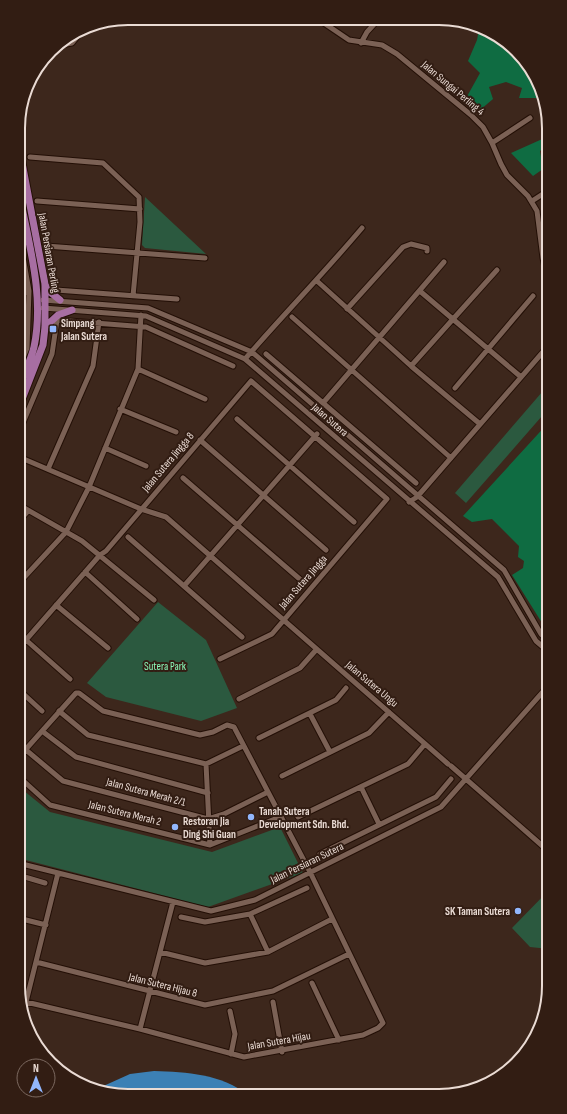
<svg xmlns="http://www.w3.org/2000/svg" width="567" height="1114" viewBox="0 0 567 1114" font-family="'Sofia Sans Condensed',sans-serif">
	<rect width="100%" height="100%" fill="#3d271c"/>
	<!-- green -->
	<path fill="#2b593f" d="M145,197L206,254L145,248L142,245Z
		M549,384V408L466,503L455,493Z
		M158,602L206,640L237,708L201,721L106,697L87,683Z
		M18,786L50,812L212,852L280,827L303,873L208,907L18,858Z
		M549,890V949L530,947L512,928Z"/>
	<!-- forest -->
	<path fill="#0f6c42" d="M479,29L512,46L543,93L544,98H519L522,88L506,82L489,87L493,99L480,110L465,100L480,73L468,61L477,40Z
		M549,136V150L544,148L540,151L543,169L533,176L511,153Z
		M549,422V634L512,575L523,568L524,561L518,557L519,546L492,519L472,522L463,516Z"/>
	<!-- water -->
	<path fill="#3c80b5" d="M154,1071C187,1072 221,1074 248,1095H114L99,1088L130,1074Z"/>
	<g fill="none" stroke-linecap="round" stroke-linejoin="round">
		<defs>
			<path id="minor" d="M318,19L349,40L382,45L397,54L471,115L483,127L492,143L501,164L507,175L528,196L537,211L543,258L549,286
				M361,43L367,32L378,20
				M55,46L72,43L85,27
				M492,143L530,118
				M30,157L103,163L139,197L140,222L133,296
				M37,201L140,209
				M532,201L549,190
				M46,246L205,258
				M317,281L411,366L480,424
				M56,290L177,299
				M421,292L521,377
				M19,293L29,291
				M43,300L148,308L252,352L504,570L541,634L549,641
				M43,308L146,316L245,359L498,577L536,641L549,652
				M347,309L403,247L411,244L427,248V251
				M292,317L451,458
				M266,354L416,483
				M245,359C284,314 324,273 362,228
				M411,366L497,270
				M19,367L27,348L29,291L19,234
				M138,369L205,399
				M455,388L533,296
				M323,403L444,262
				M120,409L176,432
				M237,419L354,522
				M19,432L52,354L57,320L146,327L233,366
				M200,440L326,550
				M105,448L146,466
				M19,457L141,509L166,517L448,764
				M48,469L93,366L99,322
				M183,478L302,581
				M409,502L417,497L549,345
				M19,505L82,541L154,600
				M18,522L28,511
				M128,537L242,637
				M85,572L137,619
				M18,584L66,532L89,487L138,369L141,315
				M184,586L317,434
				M56,605L108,648
				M26,640L70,679
				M18,649L100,555L106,551L251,381L387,499L272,634L220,659
				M18,689L42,711
				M239,699L300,668L316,650
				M59,711L88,735L206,764L243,746
				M310,714L330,752
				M42,731L76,757L208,793
				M259,738L336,700L346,688
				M26,750L63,781L208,819L224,814L268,792
				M18,758L76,693H79L103,711L200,735L213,732L227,725L234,727L310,872L383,1023L378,1028L363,1035L244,1057L140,1029L26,1002
				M206,764L210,845
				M451,766L546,849
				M18,776L50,805L210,845L280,817
				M282,776L369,733L389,712
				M361,787L379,824
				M298,817L408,764L425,744
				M320,854L436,797L451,779
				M18,863L211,911L255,900L441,807L549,685
				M18,875L45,883
				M250,914L307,888
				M181,917L205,922L250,914L268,952
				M18,918L46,925
				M160,952L205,963L268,952L332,919
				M36,962L205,1005L273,991L349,954
				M312,983L339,1040
				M273,1002L282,1052
				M230,1011L235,1034L231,1054
				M23,1014L58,873
				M140,1029L173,902"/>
			<path id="major" d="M45,285L50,292L60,300
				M45,327L58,315L72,310
				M19,387C24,374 31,360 34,347C45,295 28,242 19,192
				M19,407L43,345L45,327V284L19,147"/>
		</defs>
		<!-- minor casing -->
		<use href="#minor" stroke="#230f06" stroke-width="7"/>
		<!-- major casing -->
		<use href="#major" stroke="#230f06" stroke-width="9"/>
		<!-- minor -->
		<use href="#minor" stroke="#7b6155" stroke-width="5"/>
		<!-- major -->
		<use href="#major" stroke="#a76ea2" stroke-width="7"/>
	</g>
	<!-- markers -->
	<g fill="#92b7fd" stroke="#321d13" stroke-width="1.5">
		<rect x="49" y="325" width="8" height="8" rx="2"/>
		<circle cx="251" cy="817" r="4"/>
		<circle cx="175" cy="827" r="4"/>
		<circle cx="518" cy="911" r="4"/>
	</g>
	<g text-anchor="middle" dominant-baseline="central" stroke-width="4" stroke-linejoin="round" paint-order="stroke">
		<!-- street labels -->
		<g font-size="11" fill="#eadbd4" stroke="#321d13">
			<text transform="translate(453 88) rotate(40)">Jalan Sungai Perling 4</text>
			<text transform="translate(49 253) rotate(80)">Jalan Persiaran Perling</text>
			<text transform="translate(330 420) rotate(41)">Jalan Sutera</text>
			<text transform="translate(168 462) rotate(-50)">Jalan Sutera Jingga 8</text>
			<text transform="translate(303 582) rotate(-49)">Jalan Sutera Jingga</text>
			<text transform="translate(372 684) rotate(40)">Jalan Sutera Ungu</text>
			<text transform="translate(146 792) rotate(15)">Jalan Sutera Merah 2/1</text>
			<text transform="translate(125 813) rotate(14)">Jalan Sutera Merah 2</text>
			<text transform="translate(307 863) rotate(-26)">Jalan Persiaran Sutera</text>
			<text transform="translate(163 985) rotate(14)">Jalan Sutera Hijau 8</text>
			<text transform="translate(279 1041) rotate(-10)">Jalan Sutera Hijau</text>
		</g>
		<!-- poi labels -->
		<g font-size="11" font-weight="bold" fill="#eadbd4" stroke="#321d13" text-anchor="start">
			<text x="61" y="323">Simpang<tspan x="61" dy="13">Jalan Sutera</tspan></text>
			<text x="259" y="811">Tanah Sutera<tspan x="259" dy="13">Development Sdn. Bhd.</tspan></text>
			<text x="183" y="821">Restoran Jia<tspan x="183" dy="13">Ding Shi Guan</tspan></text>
			<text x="510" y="911" text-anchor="end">SK Taman Sutera</text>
		</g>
		<!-- park labels -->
		<g font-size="11" fill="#8af9ba" stroke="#321d13">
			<text x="165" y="666">Sutera Park</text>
		</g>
	</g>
	<!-- crop -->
	<path d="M0 0H567V1114H0ZM128 25H439A103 103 0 0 1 542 128V986A103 103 0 0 1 439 1089H128A103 103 0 0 1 25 986V128A103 103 0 0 1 128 25Z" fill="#321d13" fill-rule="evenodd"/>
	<path fill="none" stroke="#eadbd4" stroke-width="2" d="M128 25H439A103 103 0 0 1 542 128V986A103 103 0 0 1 439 1089H128A103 103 0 0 1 25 986V128A103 103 0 0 1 128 25Z"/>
	<!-- north arrow -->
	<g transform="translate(36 1078)"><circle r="19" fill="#321d13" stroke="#7c6960"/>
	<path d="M0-3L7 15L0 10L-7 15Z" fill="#92b7fd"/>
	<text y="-6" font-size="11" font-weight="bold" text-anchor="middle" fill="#eadbd4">N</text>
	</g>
</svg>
